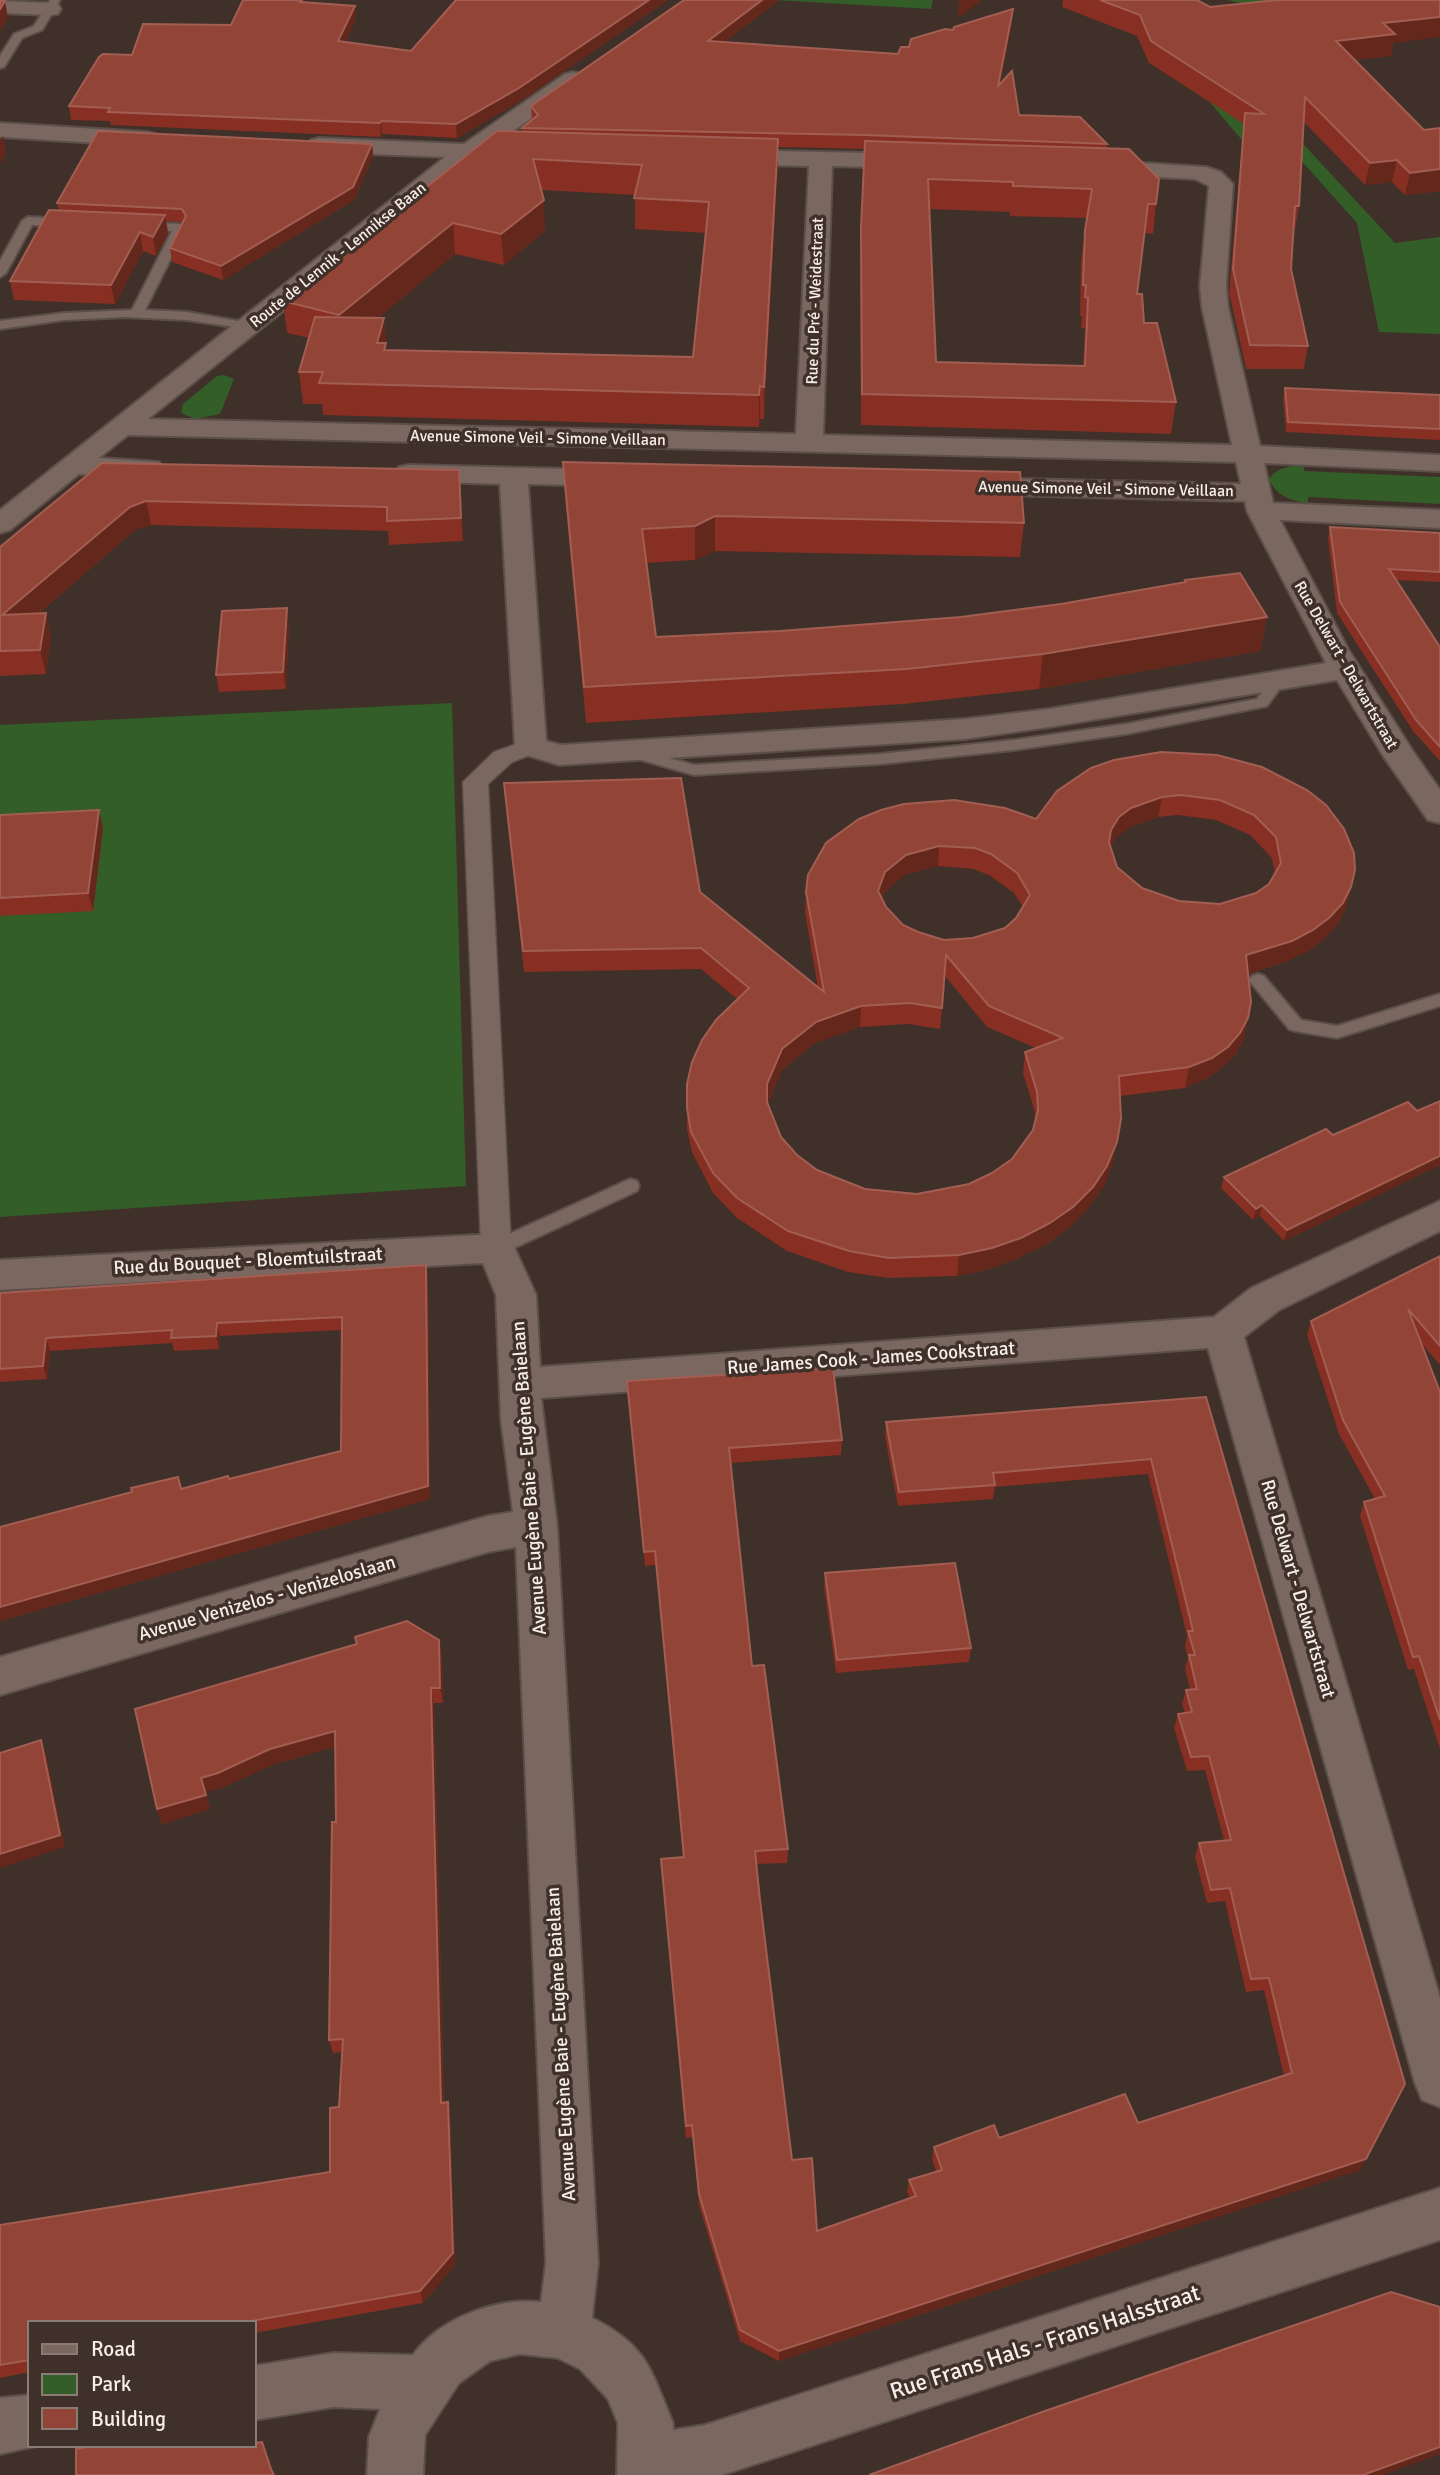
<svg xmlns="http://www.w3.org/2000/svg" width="1440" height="2475" viewBox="0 0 1440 2475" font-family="Signika,sans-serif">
	<rect width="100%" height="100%" fill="#3f302a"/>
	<!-- green -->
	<path fill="#345e28" d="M774,0H933L931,9Z
		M1228,0H1356L1280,119L1395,243L1440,237V334L1379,332L1357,223L1298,157L1259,160L1202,93L1221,13L1240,3Z
		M224,375L234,379L220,414L195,419L181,413L183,404L217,376Z
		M1304,465V471L1440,477V504L1308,497V503C1291,501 1276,496 1269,479C1277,467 1291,466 1304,465Z
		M452,703L466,1186L0,1217V725Z"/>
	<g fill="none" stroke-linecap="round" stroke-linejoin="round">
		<defs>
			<path id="service" d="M50,0H60L42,30L22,38L4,67L0,68V56L14,34L34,26Z
				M28,217L69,219L75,223L69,227L32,225L6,273L0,277V261L22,221Z
				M141,222L180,224L186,228L145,310L187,312L255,324V330L187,320L125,317L64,320L0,329V321L64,313L132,310L172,231L137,229L135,226Z
				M1278,675L1286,680L1267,706L1126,734L1014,750L880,764L694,775L624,755L622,752L630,747L694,765L880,754L1014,740L1126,724L1257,699L1273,677Z
				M1258,974L1264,976L1301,1020L1337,1026L1440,994V1006L1337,1038L1295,1031L1289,1029L1252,984L1249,980L1252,976Z
				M630,1179L637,1181L639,1186L637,1191L503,1253L496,1255L489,1253L486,1248L489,1243Z"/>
			<path id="pedestrian" d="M531,739L540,741L543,746L540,751L512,762L488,784L511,1248L507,1256L496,1259L485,1256L481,1248L463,782L494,752Z"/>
			<path id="minor" d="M0,1L50,3L58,4L61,9L58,14L50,15L0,13Z
				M573,72L581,74L584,79L581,84L493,145L533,148L537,153L533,158H474L148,419L796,434L809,166L725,164L717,162L713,157L717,152L725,150L917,154L925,156L929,161L925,166L917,168L832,166L823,435L1232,445L1202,307L1200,286L1209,186L1195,179L1096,174L1088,172L1084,167L1088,162L1096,160L1206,167L1221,172L1233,184L1226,286L1228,307L1260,446L1440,455V471L1264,463L1273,503L1440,510V528L1280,520L1348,649L1414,753L1440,790V823L1428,820L1384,757L1337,680L1049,727L965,739L559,765L520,753L515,746L500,484L409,481L399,479L395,473L399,467L409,465L615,470L625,472L629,478L625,484L615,486L528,484L546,741L561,745L965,719L1049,709L1326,663L1247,511L1245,501L969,494L959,492L955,486L959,480L969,478L1241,484L1236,462L128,435L99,458L159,462L163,468L159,474L149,476L79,474L10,530L0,533V510L445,157L319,152L311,150L307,145L311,140L319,138L464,144L565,74Z
				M0,123L147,132L155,134L159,139L155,144L147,146L0,137Z
				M1440,1201V1231L1279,1310L1244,1337L1440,1998V2107L1422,2100L1415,2083L1208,1348L541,1398L557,1526L598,2263L592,2318C647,2345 651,2370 673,2423V2430L705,2425L1440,2188V2240L722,2475H617L618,2423L608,2399L580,2369L558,2358L520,2354L490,2361L459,2383L425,2435L423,2475H367L369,2437L380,2409L333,2407L254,2420V2366L333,2353L413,2355C439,2318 497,2297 541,2302L546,2263L516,1547L488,1552L0,1695V1657L488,1516L513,1512L501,1419L496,1295L483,1263L0,1290V1260L496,1234L510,1238L536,1295L540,1367L1214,1317L1251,1288Z
				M30,2395V2445H40L0,2454V2398Z"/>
		</defs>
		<!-- service casing -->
		<use href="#service" stroke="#5c4f4a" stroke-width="4"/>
		<!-- pedestrian casing -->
		<use href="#pedestrian" stroke="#5c4f4a" stroke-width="3"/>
		<!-- minor casing -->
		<use href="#minor" stroke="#5c4f4a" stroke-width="4"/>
		<!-- service -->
		<use href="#service" fill="#796760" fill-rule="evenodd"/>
		<!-- pedestrian -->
		<use href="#pedestrian" fill="#796760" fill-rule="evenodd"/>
		<!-- minor -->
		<use href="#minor" fill="#796760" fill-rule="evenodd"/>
	</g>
	<!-- wall -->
	<path fill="#862f22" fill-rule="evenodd" d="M456,0H668L519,102L457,138L382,134L381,137L111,125L110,121L71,120L69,106L132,55L302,2L356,19L345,42L411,51Z
		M684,0H779L724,42L898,54L909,47L953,30L1013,9L1012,22L1000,84L1019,115L1107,144V148L1156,204L1153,234L1144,233L1137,294L1144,323L1176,402L1171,434L861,425L860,258L865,149L778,147L764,419H760L759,427L323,415L322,404H303L299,372L309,338L287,333L283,301L522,132V128L532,120L531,106ZM541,190L635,195V229L706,233L693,357L387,350L378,318L455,254L504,265L545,231ZM929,209L1010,212V216L1087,218L1081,260L1080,316H1082L1081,328H1085L1083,366L936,362Z
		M1063,0H1197L1210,7L1393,43L1391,56L1354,60L1424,130L1440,128V191L1405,195L1392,182L1365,185L1303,121L1299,206L1295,229H1293L1291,269L1308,346L1304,369H1246L1229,292L1244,124L1149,63L1137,36L1062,7Z
		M372,144L373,156L354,200L223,280L172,262L170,248L183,222L166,221L168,233L156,256L143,251L115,304L14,300L10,281L59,210L57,203Z
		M1285,388L1440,395V440L1286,432L1283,398Z
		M563,462L1024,523L1020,557L715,551L695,560L646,563L656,637L780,631L961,617L1061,604L1185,582V580L1267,617L1260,651L1039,689L904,704L586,723L565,496Z
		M102,463L461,493L463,541L389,545L388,531L151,525L135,530L39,613H46L51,637L46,674L0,676V547Z
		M1330,527L1440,533V582L1396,580L1440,647V761L1413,731L1337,613L1328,538Z
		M289,625L286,689L219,692L216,675Z
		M1217,755L1351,887L1346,908L1338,924L1324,939L1308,951L1287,961L1248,974L1244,1039L1236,1054L1223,1067L1208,1078L1185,1088L1120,1096L1113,1163L1104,1186L1089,1207L1070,1227L1047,1244L1018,1258L990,1269L957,1276L888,1278L848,1272L787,1251L737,1218L713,1193L692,1152L687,1129V1084L737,999L701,969L524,972L504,783L700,892L818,988L805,912L806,892L808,875L1036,819ZM1178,815L1216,820L1250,835L1272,858L1275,874L1269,884L1256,893L1220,904L1179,901L1142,888L1117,867L1110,847L1116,838L1128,828L1158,817ZM938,866L973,869L989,875L1014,893L1023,907L1016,918L1005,928L973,938L944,940L918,932L903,925L886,907L882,899L884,893L904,875ZM945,976L987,1027L1036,1048L1025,1052L1023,1073L1035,1112V1123L1033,1130L1012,1159L992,1173L969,1184L917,1194L865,1189L817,1170L797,1155L781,1137L768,1103L782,1070L815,1043L860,1027L908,1024L940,1029Z
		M0,815L103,828L93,911L0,916Z
		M1440,1101V1165L1284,1241L1260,1216L1253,1220L1221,1188L1224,1177L1333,1135L1417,1111Z
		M1440,1256V1365L1421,1343L1440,1392V1749L1414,1669L1408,1670L1360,1516L1364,1502L1375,1499L1339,1434L1307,1335L1311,1321Z
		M426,1265L428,1278L430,1499L0,1621V1527L229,1479L341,1451L342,1330L220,1336L219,1349L174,1351L172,1343L50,1351L47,1379L0,1382V1293Z
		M627,1381L842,1440L841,1455L731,1463L752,1666L788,1849L787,1863L756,1864L792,2160L817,2231L910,2198L907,2192L909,2180L936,2171L932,2159L934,2147L999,2138L1138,2123L1284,2076L1264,1990L1246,1992L1225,1901L1207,1903L1195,1857L1199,1843L1224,1840L1205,1770L1187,1771L1174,1728L1178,1714L1185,1713L1182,1704L1186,1690L1190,1689L1185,1669L1188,1658L1185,1646L1187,1636L1148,1474L995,1487L993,1499L898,1506L885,1436L886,1422L1206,1397L1399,2096L1360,2170L779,2361L740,2341L699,2205L693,2137L686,2138L661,1859L683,1857L656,1565L645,1566Z
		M825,1573L971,1648L969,1662L836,1673L824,1587Z
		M355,1637L442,1655L443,1703H434L444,2103L450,2115L455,2265L423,2303L254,2333V2323H30V2372L0,2378V2225L330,2172L339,2107L342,2052L333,2053L329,2040L336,1822L335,1747L274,1764L222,1788L205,1792L210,1809L162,1824L157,1809L356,1644Z"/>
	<!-- shaded-wall -->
	<path fill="#64271c" d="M649,0H668L519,102L457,138L456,124Z
		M762,0H779L708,54V41Z
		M959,0H982L958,18Z
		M5,1L8,18L0,32V9Z
		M355,6L356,19L340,54L338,41Z
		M1013,9L1012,22L997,100L998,86Z
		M1440,17V37L1393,43L1391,56L1332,62L1336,41L1383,23Z
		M381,121L382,134L381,137L380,123Z
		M3,136L6,154L0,164V140Z
		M778,139V169L764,419V387Z
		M372,144L373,156L354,200L223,280L221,266Z
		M1397,160L1392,182L1365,185L1370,163Z
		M1440,169V191L1405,195L1410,173Z
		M544,200L545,231L504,265L501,234Z
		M165,215L168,233L156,256L153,237Z
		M453,223L455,254L343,347L339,315Z
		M140,232L143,251L115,304L111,285Z
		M384,318L387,350V352L377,343Z
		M760,386V419L759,427V395Z
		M459,470L461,493L463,541L461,518Z
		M146,501L151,525L135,530L8,639L2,615L130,507Z
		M715,516V551L695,560V526Z
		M287,608L289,625L286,689L283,672Z
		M46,613L51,637L46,674L40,650Z
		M1267,617L1260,651L1039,689L1043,654Z
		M1162,797L1158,817L1128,828L1116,838L1108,850L1109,842L1111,830L1119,817L1131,808Z
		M99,810L103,828L93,911L88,893Z
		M939,846L938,866L904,875L884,893L877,912L878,891L885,872L906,855Z
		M1351,887L1346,908L1338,924L1324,939L1308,951L1287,961L1241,976L1246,955Z
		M861,1006L860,1027L815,1043L782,1070L767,1105V1084L782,1049L816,1022Z
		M1248,1018L1244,1039L1236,1054L1223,1067L1208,1078L1185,1088L1189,1067Z
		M1121,1119L1113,1163L1104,1186L1089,1207L1070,1227L1047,1244L1018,1258L990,1269L957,1276L959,1255Z
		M1440,1156V1165L1284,1241L1287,1230Z
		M1262,1205L1260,1216L1253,1220L1256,1209Z
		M426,1265L428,1278L430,1499L0,1621V1607L428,1486Z
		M217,1323L220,1336L219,1349L216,1336Z
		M46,1338L50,1351L47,1379L43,1366Z
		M439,1640L442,1655L443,1703L440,1688Z
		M431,1688L434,1703L444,2116L441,2103Z
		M335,1731L338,1746L274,1764L222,1788L205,1792L210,1809L162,1824L157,1809L201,1778L270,1749Z
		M41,1740L46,1753L65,1847L0,1868V1854Z
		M1399,2096L1360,2170L779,2361V2351Z
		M448,2102L450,2115L455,2265L423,2303L420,2291Z
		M1440,2447V2454L1383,2475H1363Z"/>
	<!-- building -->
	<path fill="#924437" stroke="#a25e53" stroke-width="2" fill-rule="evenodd" d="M243,0H302L300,2L355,6L338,41L411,51L456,0H649L519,88L456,124L381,121L380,123L108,112L110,108L69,106L99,57L103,54L132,55L143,24L231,25Z
		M684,0H762L708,41L898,54L901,47H909L911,39L945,29L953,30L954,27L1013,9L998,86L1012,71L1019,115L1080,117L1107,144L865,135L522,128L538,115L531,106Z
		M1100,0H1197L1210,7L1277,0H1440V17L1383,23L1395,34L1336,41L1424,130L1440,128V169L1410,173L1397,160L1370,163L1305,97L1299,206H1295L1291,269L1308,346L1250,345L1233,269L1245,113L1264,114L1151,41L1140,15Z
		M0,1H5L0,9Z
		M98,131L372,144L353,187L221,266L170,248L186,216L182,209L57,203Z
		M497,131L778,139L764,387L760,386L759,395L319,383L323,372H299L315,317L384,318L377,343H386L384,350L693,357L709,202L634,198L642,165L533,159L544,200L501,234L453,223L339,315L283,301Z
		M865,141L1129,149L1159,179L1156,204H1148L1137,294H1142L1144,323H1157L1176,402L862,394L861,228ZM928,179L1013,182V186L1092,189L1085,230L1083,285H1086L1085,297L1088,298L1085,366L936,362Z
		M49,210L165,215L153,237L140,232L111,285L10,281Z
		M1285,388L1440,395V429L1288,422Z
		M563,462L1020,472L1024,523L715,516L695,526L642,529L656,637L780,631L961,617L1061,604L1186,582L1185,580L1240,573L1267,617L1043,654L907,669L584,687Z
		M102,463L459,470L461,518L387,521V507L146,501L130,507L2,615L46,613L40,650L0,651V547Z
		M1330,527L1440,533V572L1389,569L1440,647V747L1416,720L1340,602Z
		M287,608L283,672L216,675L222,611Z
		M1161,752L1217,755L1262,767L1307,790L1326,805L1344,829L1354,853L1355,870L1351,887L1343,903L1329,918L1313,930L1292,941L1246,955L1251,1002L1248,1018L1240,1033L1228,1047L1212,1058L1189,1067L1119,1076L1121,1119L1117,1142L1107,1166L1093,1187L1073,1207L1050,1223L1021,1238L992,1248L959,1255L889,1258L849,1251L788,1231L737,1198L713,1173L691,1132L687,1108V1084L692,1062L702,1040L716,1020L749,988L701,948L523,951L504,783L681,778L700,892L824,992L806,892L808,875L826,843L859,819L881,810L904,804L954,800L1005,808L1036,819L1057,791L1091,768L1114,760ZM1181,795L1220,800L1254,815L1276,837L1281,863L1269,884L1256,893L1220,904L1179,901L1142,888L1117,867L1109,842L1111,830L1119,817L1131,808L1162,797ZM939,846L975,848L991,854L1017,873L1030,895L1016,918L1005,928L973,938L944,940L918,932L903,925L886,907L878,891L885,872L906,855ZM946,955L989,1006L1063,1038L1025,1052L1037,1092L1038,1110L1033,1130L1012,1159L992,1173L969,1184L917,1194L865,1189L817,1170L797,1155L781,1137L767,1102V1084L782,1049L816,1022L861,1006L910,1003L942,1008Z
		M99,810L88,893L0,898V815Z
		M1440,1101V1156L1287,1230L1262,1205L1256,1209L1224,1177L1326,1129L1333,1135L1408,1102L1417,1111Z
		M1440,1256V1346L1408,1309L1440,1392V1720L1419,1656L1413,1657L1364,1502L1385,1496L1343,1420L1311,1321Z
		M426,1265L428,1486L0,1607V1527L132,1492L131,1488L178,1477L181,1489L228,1476L229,1479L341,1451L342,1317L217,1323L216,1336L171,1338L172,1330L46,1338L43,1366L0,1369V1293Z
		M833,1368L842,1440L729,1448L752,1666L764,1665L788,1849L755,1851L760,1900L792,2160L812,2158L817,2231L916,2196L909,2180L942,2170L934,2147L994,2125L999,2138L1125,2094L1138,2123L1292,2073L1269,1978L1251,1979L1230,1888L1211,1890L1199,1843L1231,1840L1209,1756L1191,1757L1178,1714L1192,1712L1186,1690L1197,1689L1189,1655H1195L1188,1631H1193L1151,1459L993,1473L995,1485L899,1492L886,1422L1206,1397L1405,2084L1366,2159L779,2351L740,2330L699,2194L692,2125L686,2126L661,1859L684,1857L655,1551L644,1552L627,1381Z
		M955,1563L971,1648L837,1660L825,1573Z
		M407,1621L439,1640L440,1688H431L441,2103L448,2102L453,2253L420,2291L240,2323H30V2360L0,2365V2225L330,2172V2108L339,2107L343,2039L329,2040L332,1822H336L335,1731L270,1749L218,1773L201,1778L206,1795L157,1809L135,1709L357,1644L355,1637Z
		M41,1740L60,1835L0,1854V1753Z
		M1391,2292L1440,2307V2447L1363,2475H869L1045,2411Z
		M262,2442L271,2469L274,2475H76V2449L98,2445H224V2447L238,2445H254V2443Z"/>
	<g text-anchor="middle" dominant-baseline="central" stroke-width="7" stroke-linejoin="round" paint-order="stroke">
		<!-- far-street labels -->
		<g font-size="16" fill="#f7ede9" stroke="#3f302a">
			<text transform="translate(338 255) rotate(-39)">Route de Lennik - Lennikse Baan</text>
			<text transform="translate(815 301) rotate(-88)">Rue du Pré - Weidestraat</text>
			<text transform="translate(538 438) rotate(1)">Avenue Simone Veil - Simone Veillaan</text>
			<text transform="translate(1106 489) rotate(1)">Avenue Simone Veil - Simone Veillaan</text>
			<text transform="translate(1346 665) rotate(60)">Rue Delwart - Delwartstraat</text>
		</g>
		<!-- street labels -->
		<g font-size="19" fill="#f7ede9" stroke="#3f302a">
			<text transform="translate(248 1261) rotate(-3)">Rue du Bouquet - Bloemtuilstraat</text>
			<text transform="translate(871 1358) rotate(-4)">Rue James Cook - James Cookstraat</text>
			<text transform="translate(529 1478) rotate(-94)">Avenue Eugène Baie - Eugène Baielaan</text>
			<text transform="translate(1298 1589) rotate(74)">Rue Delwart - Delwartstraat</text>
			<text transform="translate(267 1598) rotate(-16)">Avenue Venizelos - Venizeloslaan</text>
			<text transform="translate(561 2044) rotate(-93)">Avenue Eugène Baie - Eugène Baielaan</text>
		</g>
		<!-- near-street labels -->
		<g font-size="23" fill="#f7ede9" stroke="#3f302a">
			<text transform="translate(1045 2342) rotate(-18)">Rue Frans Hals - Frans Halsstraat</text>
		</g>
	</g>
	<!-- legend -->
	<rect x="28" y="2321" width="228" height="126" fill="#3f302a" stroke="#897c76" stroke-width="2"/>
	<rect x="42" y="2344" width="35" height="10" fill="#796760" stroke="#897c76" stroke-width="2"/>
	<text x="91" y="2356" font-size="21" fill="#f7ede9">Road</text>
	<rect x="42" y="2374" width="35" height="21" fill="#345e28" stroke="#897c76" stroke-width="2"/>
	<text x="91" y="2391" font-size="21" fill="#f7ede9">Park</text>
	<rect x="42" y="2408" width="35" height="21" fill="#924437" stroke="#897c76" stroke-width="2"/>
	<text x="91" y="2426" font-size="21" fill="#f7ede9">Building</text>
</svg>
